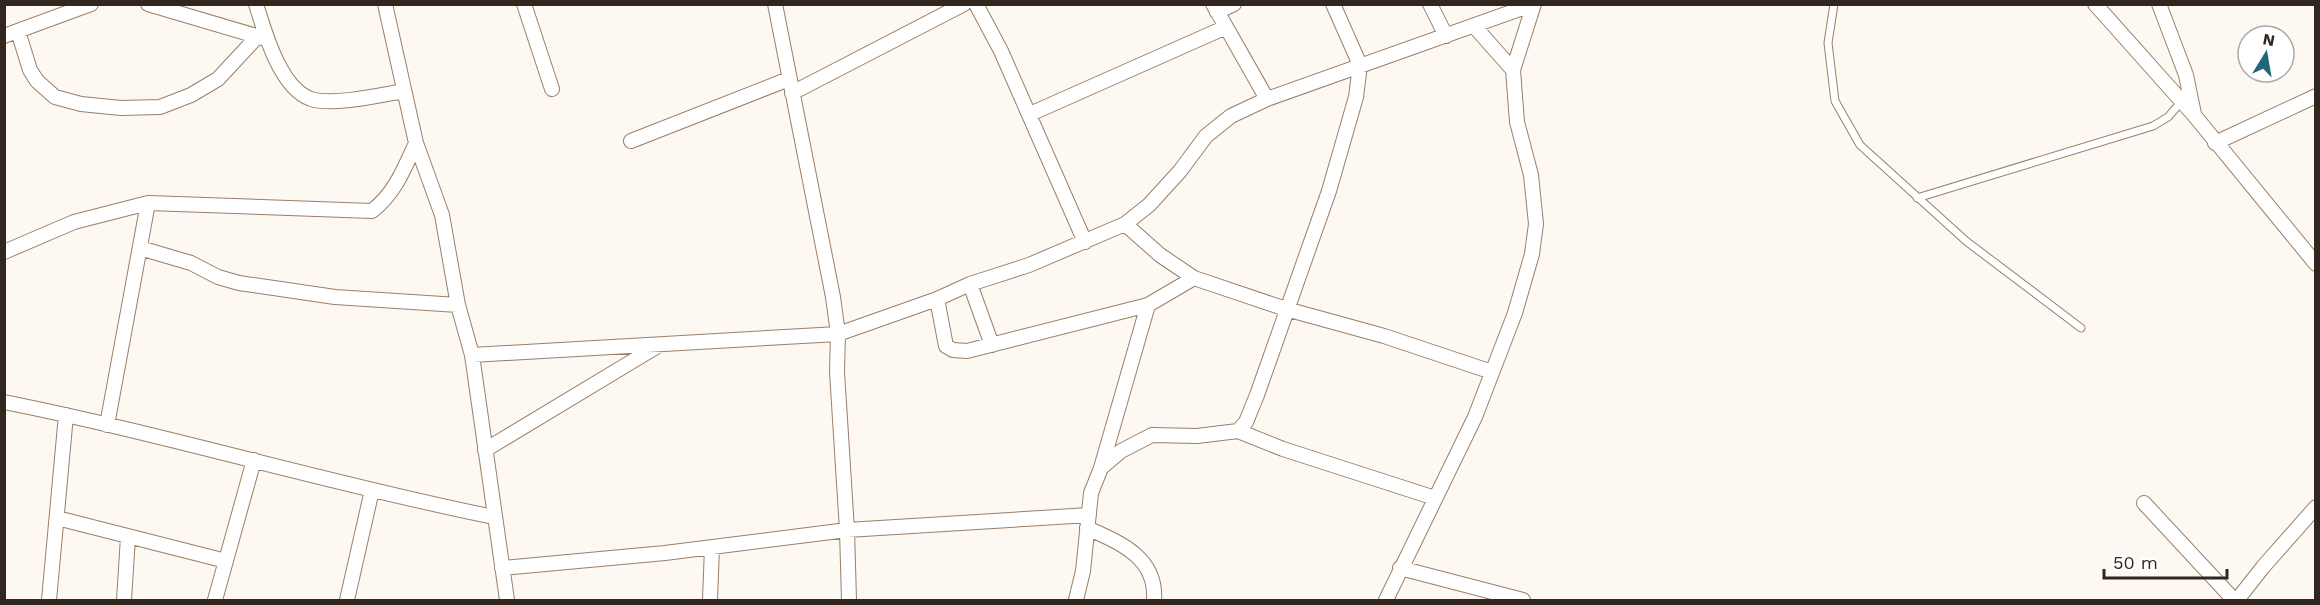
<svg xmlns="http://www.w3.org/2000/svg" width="2320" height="605" viewBox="0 0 2320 605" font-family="'Work Sans',sans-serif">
	<rect width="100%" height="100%" fill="#fef8f3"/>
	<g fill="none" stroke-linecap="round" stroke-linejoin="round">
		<defs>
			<path id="service" d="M1834,4L1828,43L1835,101L1860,145L1966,241L2081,328
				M1917,198L2153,126L2168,117L2182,101"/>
			<path id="minor" d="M148,4L263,38
				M256,4C265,33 280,88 311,99C333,106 381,95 404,91
				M385,4L416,143L442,215L458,305L472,355L507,600
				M524,4L552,89
				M775,4L833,297L838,334L837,372L847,530L849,600
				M976,4L1001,51L1085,242
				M1213,4L1267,99
				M1430,4L1446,36
				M2095,4L2194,115L2316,264
				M2159,4L2186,75L2194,114
				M1217,12L1234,4
				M1474,26L1513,70
				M18,31L30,70L37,81L55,97L81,104L121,108L160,107L191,95L218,79L257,37
				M4,36L91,4
				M792,93L964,4
				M1030,114L1224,28
				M631,141L789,79
				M2215,143L2316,96
				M1125,224L1160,255L1194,278L1286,309L1384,336L1492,372
				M140,248L191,263L218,277L239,283L335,297L458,305
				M4,252L74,222L148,203
				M970,284L992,345
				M937,299L946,346L953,350L967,351L1148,305L1194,278
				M472,355L838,334L937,299L970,284L1029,265L1125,224L1149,205L1180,171L1206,136L1231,116L1267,99L1534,4
				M4,402C169,435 330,484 494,517
				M107,425L148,203L372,211C395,193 404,169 416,143
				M1238,431L1246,422L1257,395L1329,191L1356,97L1360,65L1333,4
				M485,450L656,347
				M1101,468L1148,305
				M2144,503L2234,600
				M57,518L226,561
				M1087,528C1121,543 1157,558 1154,600
				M502,568L665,553L847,530L1089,515
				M1400,568L1523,600
				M49,600L66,415
				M124,600L128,537
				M215,600L254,460
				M347,600L372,490
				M710,600L712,547
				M1076,600L1083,571L1091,493L1101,468L1121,451L1152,435L1197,436L1238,431L1283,449L1435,498
				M1386,600L1475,417L1515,313L1532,254L1536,224L1531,175L1517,122L1513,70L1534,4
				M2237,600L2263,567L2316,507"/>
		</defs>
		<!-- service casing -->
		<use href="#service" stroke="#997f69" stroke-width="9"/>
		<!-- minor casing -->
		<use href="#minor" stroke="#997f69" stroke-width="16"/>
		<!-- service -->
		<use href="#service" stroke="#fff" stroke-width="7"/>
		<!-- minor -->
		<use href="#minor" stroke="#fff" stroke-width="14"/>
	</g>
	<!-- border -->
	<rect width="2320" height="605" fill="none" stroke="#32271f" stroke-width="12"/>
	<!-- north arrow -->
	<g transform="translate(2266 54) rotate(11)"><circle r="28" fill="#ffffff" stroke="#ada9a5" stroke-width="1.5"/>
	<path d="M0-4.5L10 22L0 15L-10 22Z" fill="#216677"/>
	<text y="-9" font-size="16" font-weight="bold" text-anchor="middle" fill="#32271f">N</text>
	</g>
	<!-- scale -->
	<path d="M2104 569v9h123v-9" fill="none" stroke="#32271f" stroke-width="3"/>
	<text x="2113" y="569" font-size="18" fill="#32271f" stroke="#ffffff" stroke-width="4.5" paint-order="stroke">50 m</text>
</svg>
